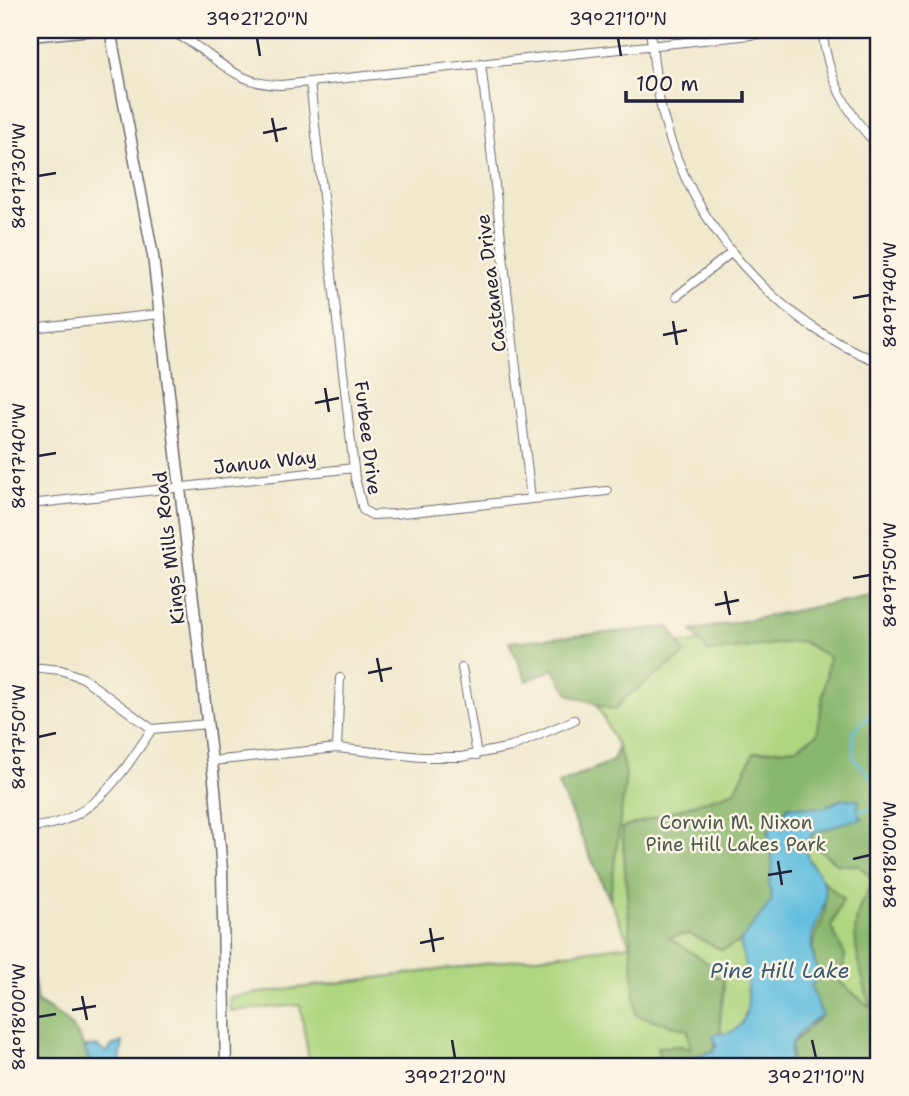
<svg xmlns="http://www.w3.org/2000/svg" width="909" height="1096" viewBox="0 0 909 1096" font-family="'Shantell Sans',sans-serif">
	<rect width="100%" height="100%" fill="#fcf5e5"/>
	<filter id="ink" filterUnits="userSpaceOnUse"><feTurbulence type="fractalNoise" baseFrequency=".0143" numOctaves="2"/><feDisplacementMap in="SourceGraphic" scale="14" xChannelSelector="R" yChannelSelector="G"/><feConvolveMatrix kernelMatrix="1 2 1 2 8 2 1 2 1" color-interpolation-filters="sRGB"/></filter>
	<filter id="wash" filterUnits="userSpaceOnUse"><feTurbulence type="fractalNoise" baseFrequency=".00686" numOctaves="4" result="noise"/><feDisplacementMap in="SourceGraphic" scale="28" xChannelSelector="R" yChannelSelector="G"/><feGaussianBlur stdDeviation="1.57" result="paint"/><feColorMatrix in="noise" values="0 0 0 0 0 0 0 0 0 0 0 0 0 0 0 0 0 1.4 0 .05"/><feComposite in="paint" operator="in"/></filter>
	<g filter="url(#wash)">
		<rect width="100%" height="100%" fill="#f0e9ce"/>
		<!-- green -->
		<path fill="#aed680" stroke="#687c5e" stroke-width="2" d="M879,631V1066H310L300,1005L230,1011L229,997L630,945L558,784L613,761L618,747L570,650Z"/>
		<!-- forest -->
		<path fill="#8ab76e" stroke="#566c54" stroke-width="2" d="M875,595L879,624V1066H792L791,1045L822,1015L811,987L819,974C804,937 819,940 825,909C826,901 823,889 823,881L843,899L831,927L845,955L841,983L870,1007C859,959 841,923 875,881L859,866L837,864L807,840L813,833C834,829 838,820 862,819L842,799L823,808L789,806L768,832L773,865L769,885L772,900L740,942L722,950L689,934L669,937L711,965L713,975L723,978C727,998 716,1015 722,1034H716L714,1051L661,1066L657,1047L680,1046L690,1049L688,1030L636,1015L622,828L735,791L754,752L796,748L817,734L829,657L801,641L708,652L692,631Z
			M670,627L685,654L625,698L615,710L570,695L553,669L527,681L509,642Z
			M618,747L626,774L610,900L558,784L613,761Z
			M30,955L37,1002C67,1018 81,1031 90,1065L30,1066Z"/>
		<!-- water -->
		<path fill="#61bedf" stroke="#42708d" stroke-width="2" d="M842,799L859,800L857,812L863,819C843,820 831,829 813,833C796,855 814,863 822,880C832,901 817,917 812,937C810,950 814,962 819,974L811,987L822,1015C811,1021 797,1033 792,1044C788,1052 793,1059 787,1066H662L714,1051L717,1046L713,1038L716,1034C763,1037 746,971 740,942L772,900L769,885L773,864L768,832L789,806L823,808Z
			M123,1042L120,1066H91L85,1047L97,1046L106,1053L113,1045Z"/>
		<g fill="none" stroke-linecap="round" stroke-linejoin="round">
			<!-- stream -->
			<path stroke="#61bedf" stroke-width="2.5" d="M879,707L853,731L854,759L879,786
				M856,812L876,807L879,796"/>
		</g>
	</g>
	<g filter="url(#ink)">
		<g fill="none" stroke-linecap="round" stroke-linejoin="round">
			<defs>
				<path id="street" d="M166,30C210,46 228,85 281,85L797,30
					M650,30C654,60 656,90 664,119C693,227 775,321 879,362
					M822,30C828,78 845,112 879,147
					M191,41L198,30
					M481,63L531,499
					M310,82L355,478L363,510L372,515L394,514L607,491
					M677,296L732,252
					M30,328L161,314
					M30,504L354,468
					M30,667L61,670L83,678L152,729L207,724
					M462,668L477,755
					M337,748L340,678
					M212,761L337,748L421,757H461L511,747L574,720
					M30,827C90,826 122,774 152,729"/>
				<path id="secondary" d="M110,30L153,256L215,789L222,870L226,1066
					M30,36L92,30"/>
			</defs>
			<!-- street casing -->
			<use href="#street" stroke="#6a686e" stroke-width="10"/>
			<!-- secondary casing -->
			<use href="#secondary" stroke="#6a686e" stroke-width="13"/>
			<!-- street -->
			<use href="#street" stroke="#fff" stroke-width="8"/>
			<!-- secondary -->
			<use href="#secondary" stroke="#fff" stroke-width="10"/>
		</g>
	</g>
	<!-- ticks -->
	<path fill="none" stroke="#22223b" stroke-width="2.5" d="M257,38L260,56M618,38L621,56M272,118L277,142M263,133L287,128M38,176L56,173M853,298L870,295M673,321L677,345M663,335L687,330M325,388L329,412M315,403L339,398M38,456L56,453M853,578L870,575M725,591L730,615M715,605L739,600M377,658L382,682M368,673L392,668M38,737L56,733M853,859L870,855M778,861L782,885M768,875L792,871M430,928L434,952M420,943L444,938M82,996L87,1020M72,1010L96,1006M38,1017L56,1014M452,1040L455,1058M812,1040L816,1058"/>
	<g text-anchor="middle" dominant-baseline="central" stroke-width="5" stroke-linejoin="round" paint-order="stroke">
		<!-- street labels -->
		<g font-size="19" fill="#22223b" stroke="#fcf5e5">
			<text transform="translate(491 283) rotate(-97)">Castanea Drive</text>
			<text transform="translate(368 438) rotate(83)">Furbee Drive</text>
			<text transform="translate(265 462) rotate(-6)">Janua Way</text>
			<text transform="translate(169 548) rotate(-97)">Kings Mills Road</text>
		</g>
		<!-- park labels -->
		<g font-size="19" fill="#4c5850" stroke="#fcf5e5">
			<text x="736" y="822">Corwin M. Nixon<tspan x="736" dy="22">Pine Hill Lakes Park</tspan></text>
		</g>
		<!-- water labels -->
		<g font-size="21" font-style="italic" fill="#385974" stroke="#fcf5e5">
			<text x="780" y="971">Pine Hill Lake</text>
		</g>
	</g>
	<!-- margin -->
	<rect width="909" height="1096" fill="none" stroke="#fcf5e5" stroke-width="77"/>
	<!-- scale -->
	<path d="M626 91v10h116v-10" fill="none" stroke="#22223b" stroke-width="3.5"/>
	<text x="636" y="91" font-size="21" fill="#22223b" stroke="#fcf5e5" stroke-width="5" paint-order="stroke">100 m</text>
	<rect x="38" y="38" width="832" height="1020" fill="none" stroke="#22223b" stroke-width="2.5"/>
	<g font-size="18" text-anchor="middle" fill="#22223b">
		<text x="257" y="25">39°21'20"N</text>
		<text x="618" y="25">39°21'10"N</text>
		<text transform="translate(19 176) rotate(-90)" y="6">84°17'30"W</text>
		<text transform="translate(890 295) rotate(-90)" y="6">84°17'40"W</text>
		<text transform="translate(19 456) rotate(-90)" y="6">84°17'40"W</text>
		<text transform="translate(890 575) rotate(-90)" y="6">84°17'50"W</text>
		<text transform="translate(19 737) rotate(-90)" y="6">84°17'50"W</text>
		<text transform="translate(890 855) rotate(-90)" y="6">84°18'00"W</text>
		<text transform="translate(19 1017) rotate(-90)" y="6">84°18'00"W</text>
		<text x="455" y="1083">39°21'20"N</text>
		<text x="816" y="1083">39°21'10"N</text>
	</g>
</svg>
